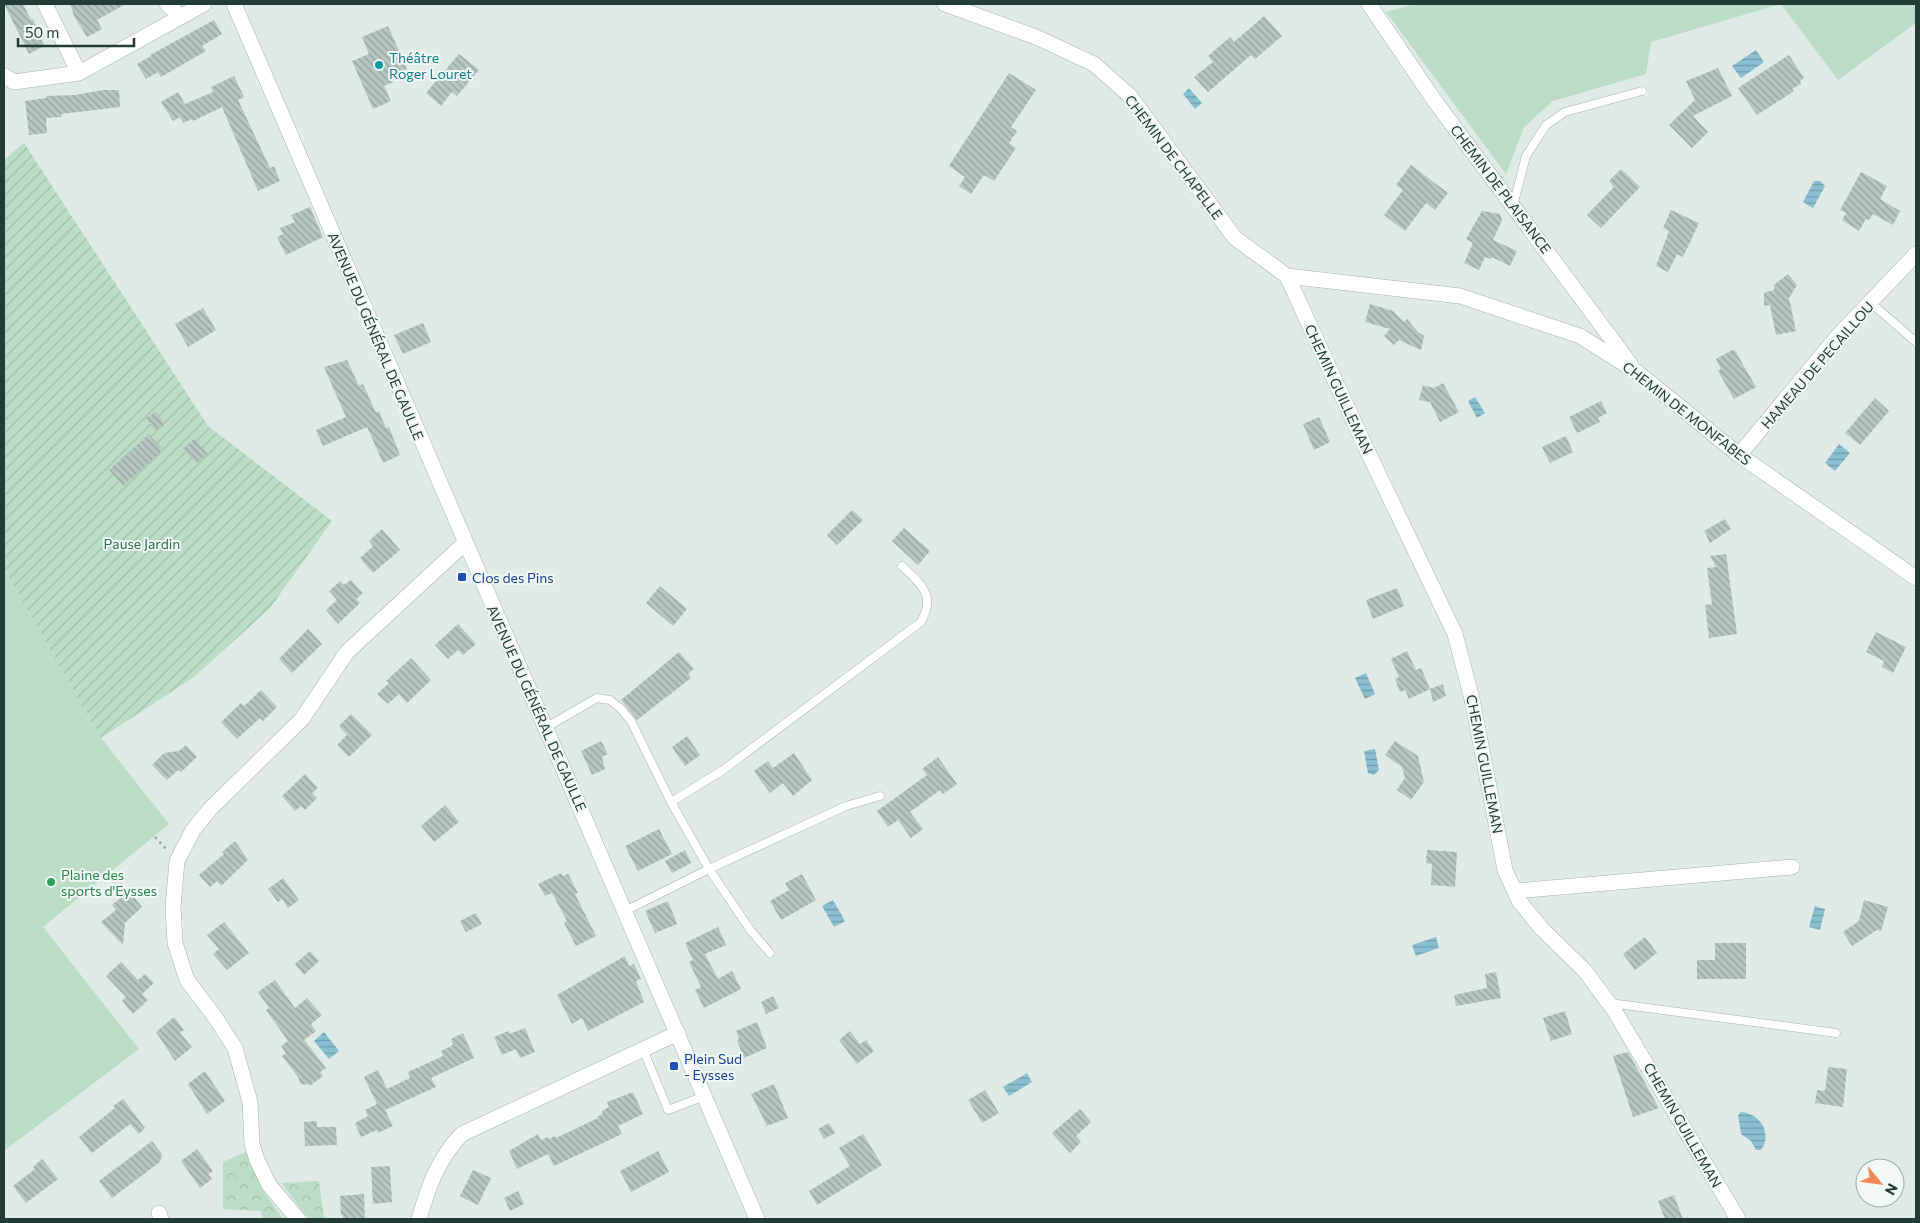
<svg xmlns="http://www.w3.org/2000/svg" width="1920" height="1223" viewBox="0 0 1920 1223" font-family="Commissioner,sans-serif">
	<defs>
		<pattern id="forest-crowns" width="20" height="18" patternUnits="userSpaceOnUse" patternTransform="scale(1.25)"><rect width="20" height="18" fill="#b9ddc5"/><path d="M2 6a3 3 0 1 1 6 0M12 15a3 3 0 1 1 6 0" fill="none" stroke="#9fbfaa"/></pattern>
		<pattern id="garden-furrows" width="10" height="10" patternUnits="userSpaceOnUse" patternTransform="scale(1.25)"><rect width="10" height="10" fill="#b9ddc5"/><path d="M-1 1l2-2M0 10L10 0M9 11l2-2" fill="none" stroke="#9fbfaa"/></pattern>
		<pattern id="water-rules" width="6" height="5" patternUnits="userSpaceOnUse" patternTransform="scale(1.25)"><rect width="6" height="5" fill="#88c0d1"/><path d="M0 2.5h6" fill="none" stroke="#6f9daa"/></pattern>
		<pattern id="building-back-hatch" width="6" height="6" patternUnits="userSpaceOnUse" patternTransform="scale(1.25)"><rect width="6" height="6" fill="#b6c6c0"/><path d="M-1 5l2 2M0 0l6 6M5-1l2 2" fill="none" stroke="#94a29d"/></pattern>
	</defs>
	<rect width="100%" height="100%" fill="#e0ebe7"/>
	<!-- grass -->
	<path fill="#b9ddc5" d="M1415,4H1916V23L1838,80L1781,4L1651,42L1646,74L1553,101L1524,127L1506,174L1386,12Z
		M4,569L101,738L169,824L43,927L139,1049L4,1151Z"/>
	<!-- forest -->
	<path fill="url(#forest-crowns)" d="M248,1151L264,1192L283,1219H262L261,1211L223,1209V1162Z
		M319,1181L324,1219H309L281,1183Z"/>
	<!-- garden -->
	<path fill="url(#garden-furrows)" d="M24,143L208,426L332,521L270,608L194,677L101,738L4,569V160Z"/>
	<!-- water -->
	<path fill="url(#water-rules)" d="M1756,50L1764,62L1741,78L1732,66Z
		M1189,88L1202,103L1195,109L1183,94Z
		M1814,181H1820L1825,186L1813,208L1803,202Z
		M1475,397L1485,413L1477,418L1468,401Z
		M1839,444L1850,453L1835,471L1825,463Z
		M1366,673L1375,694L1365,699L1355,678Z
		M1375,749L1379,770L1374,775L1368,773L1364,751Z
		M833,900L845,921L834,927L822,906Z
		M1815,906L1825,909L1820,930L1809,927Z
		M1436,937L1439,948L1416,956L1412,945Z
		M324,1032L339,1051L329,1059L314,1041Z
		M1027,1073L1032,1082L1009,1096L1003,1087Z
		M1741,1112C1760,1113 1773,1134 1761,1150H1756L1751,1141L1741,1134L1738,1115Z"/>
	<!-- building -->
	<path fill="url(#building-back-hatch)" d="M4,4H23L31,20L33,19L44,46L29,54Z
		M70,4H126L97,20L102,29L87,37L75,18Z
		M1264,16L1282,36L1255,59L1251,55L1208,92L1194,77L1213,62L1208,56L1230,37L1234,42Z
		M214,20L222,34L202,46L206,51L161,77L158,72L146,79L137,64L151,56L150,55Z
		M388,26L407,69L391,77L393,82L384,86L391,101L373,109L352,61L369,54L362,37Z
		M459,54L479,70L457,96L452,92L441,106L426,93Z
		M1789,55L1804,78L1800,81L1801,84L1792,89L1794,91L1757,115L1738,88Z
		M1718,68L1732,96L1693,116L1708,132L1692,148L1669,125L1695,100L1686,81Z
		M1009,73L1036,90L1011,127L1017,131L1009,143L1016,148L994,181L984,175L971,194L959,186L965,177L949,166Z
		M234,76L244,97L238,100L270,168L274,166L280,181L258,191L222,107L193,121L192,119L183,123L180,117L173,121L161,102L178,92L185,104L213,92L211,87Z
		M103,90H119L120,107L61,114L62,117L46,118L47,133L29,135L25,101L46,98V96L75,95Z
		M1411,165L1448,193L1435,210L1426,203L1405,231L1384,215L1403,190L1396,185Z
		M1621,169L1640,187L1601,228L1587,215L1614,187L1609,181Z
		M1861,172L1887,186L1880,199L1900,211L1893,225L1873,214L1869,220L1866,219L1859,231L1842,220L1846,213L1840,210Z
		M310,207L323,237L286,255L277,237L283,234L280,228L295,222L291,215Z
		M1671,210L1699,223L1683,257L1677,254L1668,272L1656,266L1669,231L1663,228Z
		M1482,211L1500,214L1502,220L1493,240L1517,251L1510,266L1492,257L1491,259L1485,257L1479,270L1464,263L1473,243L1466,239Z
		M1788,274L1797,285L1789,298L1796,331L1776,335L1770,305L1764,306V293L1774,290V285Z
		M1370,304L1393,311L1404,322L1407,319L1418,332L1424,336L1421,350L1399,340L1394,345L1384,336L1390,329L1365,322Z
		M203,308L216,330L188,347L175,324Z
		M423,323L431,342L403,354L394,335Z
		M1734,349L1756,387L1734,399L1718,371L1721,369L1716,359Z
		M347,360L359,386L363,384L376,413L379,411L386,428L389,427L400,455L383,463L367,427L323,446L316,430L346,417L324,367Z
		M1443,383L1459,412L1440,422L1430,402L1419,400L1423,385L1434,388Z
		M1875,398L1889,411L1860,445L1845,433Z
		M1601,401L1607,413L1598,418L1600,422L1577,433L1569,417Z
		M156,412L165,424L155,431L146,418Z
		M1319,417L1330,442L1314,450L1303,424Z
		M149,434L163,450L123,486L109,470Z
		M1566,436L1573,452L1550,463L1542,447Z
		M194,439L208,454L197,463L183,449Z
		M852,510L863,520L837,545L827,535Z
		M1725,519L1731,529L1710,543L1704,531Z
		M904,528L930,551L918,565L892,541Z
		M382,529L400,550L373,573L360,558L373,546L369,541Z
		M1726,554L1737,634L1709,638L1705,605L1712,604L1707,568L1716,567L1710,556Z
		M351,580L363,593L356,599L360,603L338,624L326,610L337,600L329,591L340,581L344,585Z
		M660,586L687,609L673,626L646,603Z
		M1397,588L1404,606L1373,619L1366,600Z
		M458,624L476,644L463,655L458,650L448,659L435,645Z
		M308,629L322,644L292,673L279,659Z
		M1876,632L1906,647L1893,673L1882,667L1884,661L1866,652Z
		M1407,651L1416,670L1421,668L1430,689L1443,684L1446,696L1433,702L1430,689L1409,699L1405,690L1400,692L1395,679L1399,677L1391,659Z
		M679,652L694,669L688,674L691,678L637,720L621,700Z
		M411,658L431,680L407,703L399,694L388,704L377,694L389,683L386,681Z
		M261,690L277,707L263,721L260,718L237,739L221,722L241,703L244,706Z
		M351,714L372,735L349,757L337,745L347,735L339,726Z
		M687,736L700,755L685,766L672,747Z
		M601,741L608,754L602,757L605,769L592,775L581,751Z
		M1395,741L1418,756L1424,782L1411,800L1397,790L1405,778L1402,767L1385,755Z
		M186,745L197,757L181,772L178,770L167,780L152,765L164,753L179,751Z
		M794,753L812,780L793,796L783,783L770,793L754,771L768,761L773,768Z
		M938,757L957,784L943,794L940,790L910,812L923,829L911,838L898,820L888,827L877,811L927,775L922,769Z
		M305,774L318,788L312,793L317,798L305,810L301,806L295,811L282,796Z
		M445,805L459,822L434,842L421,826Z
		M659,829L672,854L638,871L625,846Z
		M235,841L248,860L221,886L217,881L210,887L199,875L224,854L222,852Z
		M685,850L691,863L672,873L665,861Z
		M1427,850L1457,852L1455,887L1431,885L1432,864L1426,863Z
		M561,873L563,876L568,874L578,893L575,894L596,936L576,946L564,923L567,921L552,893L545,896L538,884Z
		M802,874L816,900L781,920L770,901L789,890L785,883Z
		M283,878L299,900L288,908L282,899L278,902L268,889Z
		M129,891L142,907L125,923L123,945L101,922L116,910L112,905Z
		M1864,900L1888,907L1881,931L1877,930L1852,946L1843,932L1859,921Z
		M668,901L677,924L655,933L645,911Z
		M476,913L482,924L466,932L460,921Z
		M224,922L249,953L227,970L213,954L219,949L207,935Z
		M718,927L726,945L705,954L718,979L732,971L741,989L704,1008L695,990L701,987L689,962L693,960L685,943Z
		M1645,937L1657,953L1635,970L1623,954Z
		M1715,943H1746V979H1697V960H1715Z
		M310,951L319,961L304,975L295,964Z
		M625,956L629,966L634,964L641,979L636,981L644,1002L588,1031L582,1018L572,1024L557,995Z
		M121,962L138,980L145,974L154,983L142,994L148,1000L133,1014L122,1001L126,997L106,976Z
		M1496,972L1501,998L1456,1006L1454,995L1487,988L1485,974Z
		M275,980L295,1008L307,998L322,1015L311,1024L316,1031L304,1040L326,1068L320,1072L323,1076L311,1085L301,1084L298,1077L282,1056L286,1053L281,1046L288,1041L266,1010L269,1008L258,992Z
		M773,996L779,1008L766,1014L761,1002Z
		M1565,1011L1572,1034L1551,1041L1543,1018Z
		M174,1017L184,1030L180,1033L192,1047L175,1061L156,1032Z
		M757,1022L767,1048L744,1058L737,1041L739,1039L736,1031Z
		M525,1028L535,1052L520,1058L516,1049L502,1055L494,1037L508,1031L509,1034Z
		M850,1031L860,1044L866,1040L874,1051L857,1064L839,1040Z
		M463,1033L474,1058L431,1078L436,1087L385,1110L393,1126L378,1133L377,1130L361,1137L355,1123L368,1116L365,1110L377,1104L364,1077L378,1070L387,1089L410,1078L408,1072L443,1056L441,1051L453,1045L451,1039Z
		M1628,1052L1659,1108L1633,1117L1613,1056Z
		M1828,1067L1847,1069L1843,1107L1815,1103L1817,1090L1825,1091Z
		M205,1071L225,1101L207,1114L188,1084Z
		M774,1084L788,1118L767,1126L751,1094Z
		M985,1090L999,1113L982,1123L968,1100Z
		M633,1092L643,1114L618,1126L622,1134L554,1166L548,1154L517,1169L509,1151L538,1134L541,1140L548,1137L549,1139L555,1136L556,1138L598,1118L597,1117L603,1114L602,1111L609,1107L607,1102Z
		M123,1099L145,1128L139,1134L130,1124L92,1153L79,1137L115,1108L113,1106Z
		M1080,1109L1091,1122L1076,1136L1081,1142L1070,1153L1052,1133Z
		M317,1121V1127H336L337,1145L305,1146L304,1122Z
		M829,1123L835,1133L824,1139L818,1129Z
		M863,1134L882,1165L817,1205L809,1191L850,1166L839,1148Z
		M152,1141L162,1154L160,1162L112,1198L99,1181Z
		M197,1149L213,1171L208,1174L212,1179L200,1188L181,1161Z
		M658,1151L669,1172L631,1192L620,1171Z
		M42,1159L58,1179L26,1203L13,1186L35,1169L33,1167Z
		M390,1166L392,1202L373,1204L371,1167Z
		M473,1170L491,1178L478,1205L460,1196Z
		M518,1191L524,1204L510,1211L504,1198Z
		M364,1194L365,1219H343V1215H341L340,1196Z
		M1674,1195L1683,1219H1665L1658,1201Z"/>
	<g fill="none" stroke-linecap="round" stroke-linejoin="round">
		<defs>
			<path id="lane" d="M1513,206L1526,156L1546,125L1565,112L1642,91
				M1871,303L1916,342
				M545,728L597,698L610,700L621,709L631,721L671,802L709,869L751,931L770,953
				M671,802L723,770L921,622C936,595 922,585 902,566
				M625,911L709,869L846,806L880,796
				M1610,1003L1836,1033
				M643,1049L668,1110L705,1096"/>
			<path id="street" d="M45,4L79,73
				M167,4L181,17
				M945,4L1036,37L1094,64L1129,95L1235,238L1287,276L1460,296L1580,336L1637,372L1739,455L1916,578
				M1369,4L1434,100L1631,365
				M4,76L14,82L79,73L204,4
				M1287,276L1366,448L1455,634L1472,699L1505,870L1519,901L1542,929L1585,971L1614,1010L1738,1219
				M1739,455L1837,337L1916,254
				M1515,891L1792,867
				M159,1213L161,1219
				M298,1219L269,1185L257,1160L252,1144L250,1102L235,1048L215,1017L187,980L175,943L173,907L177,861L193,830L210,809L302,719L347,652L465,543
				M419,1219C428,1188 438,1158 462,1134L678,1033"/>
			<path id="secondary" d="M234,4L757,1219"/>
		</defs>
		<!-- lane casing -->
		<use href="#lane" stroke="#a3b3ae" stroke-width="9"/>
		<!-- street casing -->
		<use href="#street" stroke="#a3b3ae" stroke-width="16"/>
		<!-- secondary casing -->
		<use href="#secondary" stroke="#9fb7b0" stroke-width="16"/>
		<!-- path -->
		<path stroke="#81afa4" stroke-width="2.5" stroke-dasharray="2.5 4" stroke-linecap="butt" d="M155,837L166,849"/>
		<!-- lane -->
		<use href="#lane" stroke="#fff" stroke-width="8"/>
		<!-- street -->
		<use href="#street" stroke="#fff" stroke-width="15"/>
		<!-- secondary -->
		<use href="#secondary" stroke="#fff" stroke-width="15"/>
	</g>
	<!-- markers -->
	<circle fill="#0f9aa8" stroke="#f1f8f5" stroke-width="2" cx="379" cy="65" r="5"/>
	<g fill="#1a4fb4" stroke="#f1f8f5" stroke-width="2">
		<rect x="457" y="572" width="10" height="10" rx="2.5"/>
		<rect x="669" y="1061" width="10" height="10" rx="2.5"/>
	</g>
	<circle fill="#2e9e5b" stroke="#f1f8f5" stroke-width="2" cx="51" cy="882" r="5"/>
	<g text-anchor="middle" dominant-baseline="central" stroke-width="4" stroke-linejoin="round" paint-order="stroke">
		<!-- culture labels -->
		<g font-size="14" fill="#0d838f" stroke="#f1f8f5" text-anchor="start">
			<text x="389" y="57">Théâtre<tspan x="389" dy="16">Roger Louret</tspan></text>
		</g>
		<!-- street labels -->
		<g font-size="14" fill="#213c36" stroke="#f1f8f5">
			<text transform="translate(1174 157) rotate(53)">CHEMIN DE CHAPELLE</text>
			<text transform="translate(1501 189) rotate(53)">CHEMIN DE PLAISANCE</text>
			<text transform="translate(376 336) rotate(67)">AVENUE DU GÉNÉRAL DE GAULLE</text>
			<text transform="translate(1817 365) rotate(-49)">HAMEAU DE PECAILLOU</text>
			<text transform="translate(1339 389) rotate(65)">CHEMIN GUILLEMAN</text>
			<text transform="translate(1687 413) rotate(38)">CHEMIN DE MONFABES</text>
			<text transform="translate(537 708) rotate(66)">AVENUE DU GÉNÉRAL DE GAULLE</text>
			<text transform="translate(1485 764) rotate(79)">CHEMIN GUILLEMAN</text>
			<text transform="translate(1683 1125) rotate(60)">CHEMIN GUILLEMAN</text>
		</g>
		<!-- park labels -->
		<g font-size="14" fill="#2b734c" stroke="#f1f8f5">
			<text x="142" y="543">Pause Jardin</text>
		</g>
		<!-- transit labels -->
		<g font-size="14" fill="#164399" stroke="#f1f8f5" text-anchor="start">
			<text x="472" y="577">Clos des Pins</text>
			<text x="684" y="1058">Plein Sud<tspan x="684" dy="16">- Eysses</tspan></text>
		</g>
		<!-- leisure labels -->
		<g font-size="14" fill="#27864d" stroke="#f1f8f5" text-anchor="start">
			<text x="61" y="874">Plaine des<tspan x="61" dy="16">sports d'Eysses</tspan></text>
		</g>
	</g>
	<!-- border -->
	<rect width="1920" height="1223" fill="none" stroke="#213c36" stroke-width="10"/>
	<!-- north arrow -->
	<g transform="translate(1880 1183) rotate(119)"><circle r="24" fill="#f1f8f5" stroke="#9eada9"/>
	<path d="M0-4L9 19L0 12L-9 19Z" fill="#f28957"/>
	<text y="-8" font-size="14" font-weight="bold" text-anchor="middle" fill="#213c36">N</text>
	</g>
	<!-- scale -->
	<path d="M18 38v8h116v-8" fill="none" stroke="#213c36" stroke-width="2.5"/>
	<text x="25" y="38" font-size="15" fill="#213c36" stroke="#f1f8f5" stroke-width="4" paint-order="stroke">50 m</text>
</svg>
